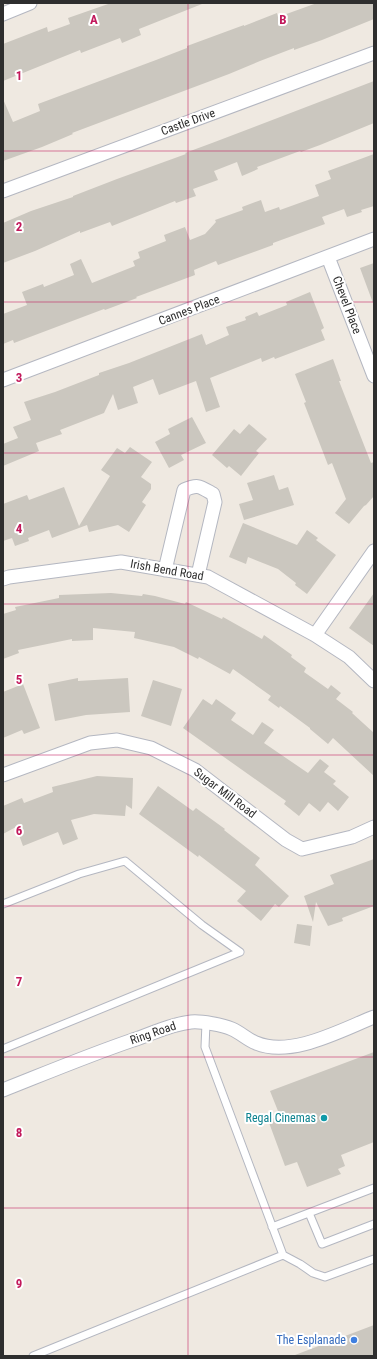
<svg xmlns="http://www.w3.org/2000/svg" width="377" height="1359" viewBox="0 0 377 1359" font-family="'Roboto Condensed',sans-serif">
	<rect width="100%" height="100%" fill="#efe9e1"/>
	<!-- building -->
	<path fill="#cbc7bf" d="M111,3H202V4L139,29L141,35L122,43L120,38L81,53L80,50L3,81V44L47,27L48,32L70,24L68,18Z
		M317,3H374V19L322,40L294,50V48L260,61L229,74L72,133L73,134L42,147L3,161V99L13,122L40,111L38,104L156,60L187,48V46L244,25V26L277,13L278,17Z
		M374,81V123L320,145L301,152L300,151L257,167L258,169L242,176L237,162L214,171L218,180L193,189L196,196L176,203L175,201L112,226L110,222L80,233V231L35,251L3,263V223L31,211L73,197V196L117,179L186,154L185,153L212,143Z
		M374,154V206L361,210L362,212L347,217L344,209L322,217L325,224L273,243V245L218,265L216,261L194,270L195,275L136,297L137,298L105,310L104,309L14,343L13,340L3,344V314L27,305L22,292L43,284L44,287L74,275L70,264L81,259L92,283L135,266L133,261L140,258L138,252L166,241L164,235L185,227L190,240L205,234L216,222L215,220L243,210L242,207L261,200L265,212L279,207L280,210L319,196L315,185L331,179L328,171Z
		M374,263V303H373L360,268Z
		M310,292L324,328L321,330L325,340L275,359L274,357L262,362L261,358L210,378L220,407L206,412L196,381L159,395L153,379L133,387L138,403L118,410L113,394L104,413L60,430L62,434L36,443L39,451L3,466V444L18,438L13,427L31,420L24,402L55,392L99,375V373L129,363L202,334L206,345L229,335L226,327L246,320L245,317L257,312L259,316L287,305L286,302Z
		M333,359L341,381H339L371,463L374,462V496L366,505L364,506L349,524L335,513L346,499L332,463L328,465L304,403L306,402L295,374Z
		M192,417L206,443L181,455L184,460L169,468L155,442L170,434L168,429Z
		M249,424L267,439L256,451L259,453L241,476L229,466L227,468L212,455L234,429L240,434Z
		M130,447L152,462L141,477L151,484V489L142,502L146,505L129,532L118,525L89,532L87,525L52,538L49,530L28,538L29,541L15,546L12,538L3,541V504L27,495L29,500L64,487L79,526L110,476L101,470L117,448L125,453Z
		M274,475L279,490L288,487L294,505L244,520L239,504L253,500L247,483Z
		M243,523L297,545L307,530L318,538L316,540L336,555L307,594L295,585L296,583L278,569L248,557L246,564L229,557Z
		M111,593L142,596L143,594L155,596L185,604L186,602L222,619L223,617L262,639L264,635L292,655L291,657L306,668L304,672L328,689L331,685L341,693L336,699L353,712L352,713L374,733V776L333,738L328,744L310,729V728L280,706L279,708L268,700L271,696L233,669L230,674L199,657L198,659L174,647L134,638L135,632L93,628V640L72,641V639L18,650L19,653L3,659V614L16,610L15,607L59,598V595Z
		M374,593V646L349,628Z
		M78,678V681L128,678L130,712L86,715L55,721L48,684Z
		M153,680L182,689L171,726L141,716Z
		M23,684L40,728L24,734L22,730L3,738V692Z
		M203,699L212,705L216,699L236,713L231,720L253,735L262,722L274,730L264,743L308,773L320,759L329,766L324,772L336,781L333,784L349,797L338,811L328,802L320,812L309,803L299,816L284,804L286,801L183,728Z
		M97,776L133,778L132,809L126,805L125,816L94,814L71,820L78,839L63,845L58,832L23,846L16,827L3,834V806L22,798L24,803L53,792L52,787Z
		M158,786L193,811L196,808L225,829L224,830L260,858L255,865L289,896L279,907L275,904L261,921L237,901L246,891L199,855L198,857L139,814Z
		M374,859V906L342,918L343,921L328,926L316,902L313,922L304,896L334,884L330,875Z
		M297,924L312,926L310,946L294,943Z
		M374,1052V1142L341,1155L345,1166L338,1169L341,1174L307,1187L297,1162L285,1166L268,1120L280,1116L270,1091Z
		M374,1325V1356H296L295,1355Z"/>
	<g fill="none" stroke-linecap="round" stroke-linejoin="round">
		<defs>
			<path id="lane" d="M3,904L79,874L125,861L202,925L240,952
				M206,1023L205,1047L283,1255
				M3,1049L240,952
				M309,1213L322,1244L374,1224
				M272,1227L374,1188
				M33,1356L283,1255L300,1264L313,1273L325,1277L374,1259"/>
			<path id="street" d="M3,14L30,3
				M3,191L374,53
				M328,257L374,376
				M3,380L374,239
				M165,570L184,490C198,484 199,486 213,494L215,502L198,575
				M3,579L9,577L121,562L208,577L315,635L349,657L374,681
				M315,635L374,551
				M3,775L90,743L117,740L151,748L195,770L286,840L302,849L352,837L374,827
				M3,1090C46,1073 89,1055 133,1040C152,1034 170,1024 191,1022C201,1021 223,1025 232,1029C241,1033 248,1040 256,1043C291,1058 341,1030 374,1017"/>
		</defs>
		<!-- lane casing -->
		<use href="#lane" stroke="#b4b7c1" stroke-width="9"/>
		<!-- street casing -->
		<use href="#street" stroke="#b4b7c1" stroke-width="15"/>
		<!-- lane -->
		<use href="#lane" stroke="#fff" stroke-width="7"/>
		<!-- street -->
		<use href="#street" stroke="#fff" stroke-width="13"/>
	</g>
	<!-- grid -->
	<path fill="none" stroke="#c2185b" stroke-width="1" stroke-opacity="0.55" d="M188,3V1356M3,151H374M3,302H374M3,453H374M3,604H374M3,755H374M3,906H374M3,1057H374M3,1208H374"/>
	<!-- markers -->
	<circle fill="#0f9aa8" stroke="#fff" stroke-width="1.5" cx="324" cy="1118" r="4"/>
	<circle fill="#3f7fe0" stroke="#fff" stroke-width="1.5" cx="354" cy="1340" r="4"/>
	<g text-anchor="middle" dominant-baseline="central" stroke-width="4" stroke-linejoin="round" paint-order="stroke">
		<!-- street labels -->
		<g font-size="12" fill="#2e2e2e" stroke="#fff">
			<text transform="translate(188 122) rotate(-20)">Castle Drive</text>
			<text transform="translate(347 305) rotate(69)">Chevel Place</text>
			<text transform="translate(189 310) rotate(-21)">Cannes Place</text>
			<text transform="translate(167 570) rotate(10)">Irish Bend Road</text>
			<text transform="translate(225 793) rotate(37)">Sugar Mill Road</text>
			<text transform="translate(153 1033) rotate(-19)">Ring Road</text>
		</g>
		<!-- culture labels -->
		<g font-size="12" fill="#0d838f" stroke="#fff" text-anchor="end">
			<text x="316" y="1118">Regal Cinemas</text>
		</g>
		<!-- shop labels -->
		<g font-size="12" fill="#366cbe" stroke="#fff" text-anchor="end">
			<text x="346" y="1340">The Esplanade</text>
		</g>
	</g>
	<g font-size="13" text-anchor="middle" font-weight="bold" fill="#c2185b" stroke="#fff" stroke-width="4" stroke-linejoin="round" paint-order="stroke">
		<text x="94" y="24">A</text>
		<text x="283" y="24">B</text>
		<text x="19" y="80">1</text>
		<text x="19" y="231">2</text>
		<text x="19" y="382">3</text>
		<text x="19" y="533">4</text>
		<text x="19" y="684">5</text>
		<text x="19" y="835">6</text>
		<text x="19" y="986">7</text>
		<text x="19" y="1137">8</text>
		<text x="19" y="1288">9</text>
	</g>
	<!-- border -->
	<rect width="377" height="1359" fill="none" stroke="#2e2e2e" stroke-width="8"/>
</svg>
